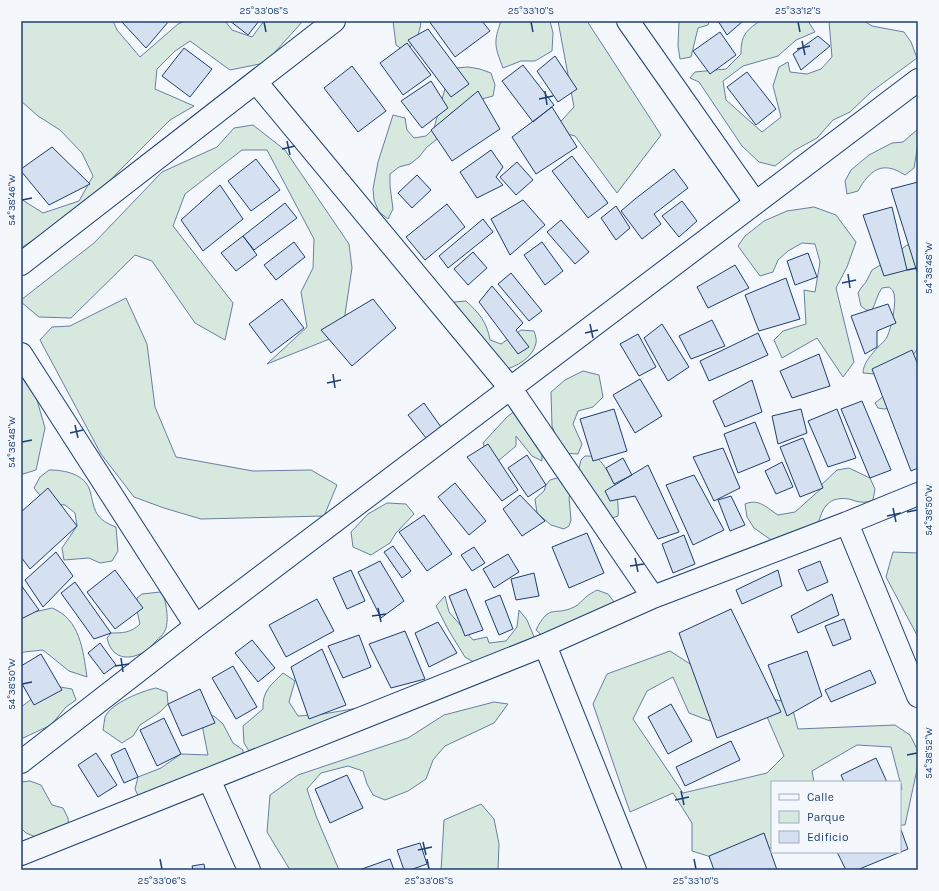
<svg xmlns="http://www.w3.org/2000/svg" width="939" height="891" viewBox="0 0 939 891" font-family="Karla,sans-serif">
	<rect width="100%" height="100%" fill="#f4f7fb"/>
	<!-- green -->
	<path fill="#d7e8df" stroke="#687fa3" d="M21,21H113L117,30L140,57L178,24L185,21H225L232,30L252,37L264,21H303L265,63L230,70L190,41L175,51L157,69L155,89L194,106L170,120L118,172L92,201L21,248V199L43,213L79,201L93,176L82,153L60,130L38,116L21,101Z
		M393,21H421C420,35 415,41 406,52L396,45Z
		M501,21H550L553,33L552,51L535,61H521L503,68C495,47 493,43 501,21Z
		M558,21H587L661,135L617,193L575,136L553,130L574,107Z
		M679,21H709L708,25L698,28L691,57L680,59L678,46Z
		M760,21H808L815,32L796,40L778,56L743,66L723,81L726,100L762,132L781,117L773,86L779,67L788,62L790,72L807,74L821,69L832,57L829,21H864L872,26L904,32L911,42L917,58L871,92L850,112L833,120L817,138L795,150L775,166L759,162L742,146L699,82L690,78L695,72L726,69L741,54C741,36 745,31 760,21Z
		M468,67L480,69L491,73L495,85L493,96L471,102L451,113L445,119L436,140L427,147L419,157L410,164L399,167L390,174V186L393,209L388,219L379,212L374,200L373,189L378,162L393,115L405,118L407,130L414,138L426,136L434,128L448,78L456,68Z
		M253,125L285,150L349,244L352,268L342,334L267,364L307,327L301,292L313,268L314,239L267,150H242L185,194L173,226L233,303L225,340L195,323L152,261L135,255L71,318L39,317L21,302V300L94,243L162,172L217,147L234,128Z
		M918,129V144L914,168L905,175C882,160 870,170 858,191L847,194L845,181L851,170L869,155L892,143L903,142Z
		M814,207L836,215L856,242L847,267L836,288L854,362L843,377L817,338L782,358L774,340L783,331L806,324L804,290L815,292L820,262L815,244L802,243L788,251L778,260L773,272L760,276L738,246L745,236L764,221L787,211Z
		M907,245L914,246L918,255V348L912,357L918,404L884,409L878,408L875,403L885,395L875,374L863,373C863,363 872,354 878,347C881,344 885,341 887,337C891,329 898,299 893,291C893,290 890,288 889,287L882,288C877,294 876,303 872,310H866L861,306L858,293L861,288L866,282L872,270L899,254L903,248Z
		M126,298L147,344L155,407L176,457L253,471L311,470L337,485L324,516L201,519L164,508L134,497L101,454L40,340L52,327L70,326Z
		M466,301C479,313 487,322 490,340L501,344L521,330L534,331C535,334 537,340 536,343C533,358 516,367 503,370L447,312L454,302Z
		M583,371L599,375L603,397L593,407L578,411L573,424L582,444L578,454L562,453L552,426L551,392L565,380Z
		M21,376L37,400L45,428L36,470L23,474L21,471Z
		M516,410L542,447V461L532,456L516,436V446L498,461L487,455L483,443L507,417Z
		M585,456C590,456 594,456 598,459C602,461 613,480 615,485C617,492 619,509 618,516L612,518L574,492L569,497L571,520L569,526L564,529L551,525L537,513L535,499L544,491L546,485L550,480L578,472L581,460Z
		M849,468L870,478L875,489L873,500C870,501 865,503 861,502C857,502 853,500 849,499C829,496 822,507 818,525L774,542L754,528L747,517L745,504C759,498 767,508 778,515L795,512L822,488H818L837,470Z
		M49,470C65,470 85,474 90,491C92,498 93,506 96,512C100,520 108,524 116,527L118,551L112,561L100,563L89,558L64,560L62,548L77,526L75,513L65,505L53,504L42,498L34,488L40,477Z
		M387,503L406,504L414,514L396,533L390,543L371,555L353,547L351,532L368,514Z
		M893,552L918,553V637L886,577Z
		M597,590L608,594L615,603L546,639L536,630C550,602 554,617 574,607C579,605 582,600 586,597C589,594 594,592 597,590Z
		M160,592C164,596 165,600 166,606C167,612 168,621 166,628C165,632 161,637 157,640C152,645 147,652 140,654C124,661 111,656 107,638L111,633C122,633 131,633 140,624L137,611V598L142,594Z
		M445,596L449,612L473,640L487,637L489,643L506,641L517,627L519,610L527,620L535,639L486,669L465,657L449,631L436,606Z
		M52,608C80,619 83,650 87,677L69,671L43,650L24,652L21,653V615Z
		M670,651L715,680L710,721L689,713L673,677L647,691L633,719L683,793L767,773L784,756L758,696L791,703L798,729L895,725L910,735L918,751V765L905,825H900V791L902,789L891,747L857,745L812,771L814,782H772V848L745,847L727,862L692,851V823L673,793L630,812L593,704L607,674Z
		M283,673L295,681L289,702L298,716L323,714L370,706L254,759L244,743L243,726L263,709C262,691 271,685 283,673Z
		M60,687L72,689L76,700L66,707L51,725L21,739V707C38,695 38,690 60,687Z
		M156,688L167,692L168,704L160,712L140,725L133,736L122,743L103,730C104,726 104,721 105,717C111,703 142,691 156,688Z
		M494,702L508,704L494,723L445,746L433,760L426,779L408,791L385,800L373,795L367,784L363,771L348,766L321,773L307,789L316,816L339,870H290L267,832L270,795L298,775L408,738L444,715Z
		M214,716L223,724L233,743L243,750C242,772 243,777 221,787L140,800L135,789L138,777L161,768L181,754L208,755L203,730V717Z
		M30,781L41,785L52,805L63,808L68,818L69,830L38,838L26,833L21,828V782Z
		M481,804L494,819L499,844L498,870H441L444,820Z"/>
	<!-- building -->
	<path fill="#d5e0f0" stroke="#1d3f73" d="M121,21H169L146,48Z
		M230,21H259L248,35Z
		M429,21H482L490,31L455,57Z
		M718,21H743L727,35Z
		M428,29L469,84L451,97L408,40Z
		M720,32L736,55L710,74L693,51Z
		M818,36L830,46L801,70L793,54Z
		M407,43L431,75L403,95L380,63Z
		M184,48L212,69L190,97L162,76Z
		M555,56L577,89L558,102L537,71Z
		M523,65L554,105L533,122L502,81Z
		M352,66L386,111L358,132L324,88Z
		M747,72L776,109L756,125L727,87Z
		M431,81L448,108L422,128L401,101Z
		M478,91L500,129L452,161L431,130Z
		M552,107L577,147L536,174L512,137Z
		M52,147L90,184L49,205L21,171V169Z
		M491,150L503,167L496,177L503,185L477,198L460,172Z
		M572,156L608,203L588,218L552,171Z
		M256,159L280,190L251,211L228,181Z
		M517,162L533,180L516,195L500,177Z
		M674,169L688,188L654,214L661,224L642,239L621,211L635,199Z
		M417,175L431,190L412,208L398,193Z
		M918,182V271L917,272L891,189Z
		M220,185L243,219L203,251L181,220Z
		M523,200L545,225L510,255L491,219Z
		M682,201L697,221L679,237L662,216Z
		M285,203L297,218L254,250L243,236Z
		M447,204L465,227L425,260L406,237Z
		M616,206L630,228L616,240L601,218Z
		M892,207L907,270L884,276L863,215Z
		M483,219L493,232L448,268L439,256Z
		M561,220L589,252L575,264L547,232Z
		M243,236L257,255L236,271L221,253Z
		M294,242L305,257L276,280L264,265Z
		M542,242L563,271L545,285L524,255Z
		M473,252L487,268L468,285L454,269Z
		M808,253L817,277L795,285L787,261Z
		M735,265L749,288L708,308L697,287Z
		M511,273L542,311L529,321L498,284Z
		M786,278L800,319L759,331L745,295Z
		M492,286L523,323L516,330L529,347L518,354L479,302Z
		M282,299L304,328L271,353L249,324Z
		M373,299L396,328L352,366L321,330Z
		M888,304L896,323L877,331V347L865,354L851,316Z
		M712,320L725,346L691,359L679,336Z
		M662,324L689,367L668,381L644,338Z
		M758,333L768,355L709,381L700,361Z
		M638,334L656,367L639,376L620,344Z
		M912,350L918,365V468L911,471L872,369Z
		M819,354L830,386L792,398L780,371Z
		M640,379L662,416L635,433L613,395Z
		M752,380L762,412L725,427L713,401Z
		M862,401L891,470L870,478L841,409Z
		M424,403L441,427L426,438L408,415Z
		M614,409L627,451L593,461L580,419Z
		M801,409L807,433L778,444L772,416Z
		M837,409L856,458L828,467L808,421Z
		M755,422L770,460L738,473L724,434Z
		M803,438L823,488L800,497L780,447Z
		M488,444L518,490L502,501L467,457Z
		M723,448L740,488L714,501L693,457Z
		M527,455L546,485L528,497L508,468Z
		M623,458L632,475L614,484L606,468Z
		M782,462L793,487L776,494L765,471Z
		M648,465L679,532L658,539L635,496L610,501L605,491Z
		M694,475L724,530L693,545L666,485Z
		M455,483L486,521L469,535L438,497Z
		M48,488L77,526L30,569L21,557V512Z
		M520,495L545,521L522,536L503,509Z
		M731,496L745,525L730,531L718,500Z
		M424,515L452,554L427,571L399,532Z
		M587,533L604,573L569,588L552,547Z
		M684,535L695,564L673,573L662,544Z
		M393,546L411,571L402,578L384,552Z
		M474,547L485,563L472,571L461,555Z
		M56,552L73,576L43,607L25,580Z
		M508,554L519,572L494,588L483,569Z
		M380,561L404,601L381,618L358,572Z
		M820,561L828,582L807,591L798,570Z
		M115,570L143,608L115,629L87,592Z
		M351,570L365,601L347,609L333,578Z
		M778,570L782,586L742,604L736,590Z
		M534,573L539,596L516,600L511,579Z
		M75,582L111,633L94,639L61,593Z
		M21,585L39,610L21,619Z
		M466,589L483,630L465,636L449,596Z
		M832,594L839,615L798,633L791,616Z
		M500,595L513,629L499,635L485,601Z
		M317,599L334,631L286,657L269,625Z
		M731,609L781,712L717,738L679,633Z
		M844,619L851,639L833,646L825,626Z
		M438,622L457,653L429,667L415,633Z
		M405,631L425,679L391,688L369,644Z
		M359,635L371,667L343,678L328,646Z
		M252,640L275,668L258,682L235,653Z
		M100,643L116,665L104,674L88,653Z
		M322,649L346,705L309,719L291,667Z
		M807,651L822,696L787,716L768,665Z
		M41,654L62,690L34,705L21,682V666Z
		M233,666L257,707L236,719L212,678Z
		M870,670L876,683L831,702L825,690Z
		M200,689L215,723L182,736L168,704Z
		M671,704L692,741L668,754L648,717Z
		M164,718L181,754L157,766L140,730Z
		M731,741L740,760L685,786L676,767Z
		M125,748L138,777L124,783L111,755Z
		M96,753L117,785L98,797L78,765Z
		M876,758L887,782H844L841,775Z
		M347,775L363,808L330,823L315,789Z
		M900,827L908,849L857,870H846L837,852H900Z
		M764,833L777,870H714L709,856Z
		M420,843L427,864L410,870H404L397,850Z
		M390,859L394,870H359Z
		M204,864L205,870H193L192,866Z"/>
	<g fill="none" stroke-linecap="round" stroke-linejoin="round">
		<defs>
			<path id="street" d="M628,21L755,202
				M256,82L511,389L653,597
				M21,264L334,21
				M21,354L196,626
				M847,523L918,696
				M545,645L635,870
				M21,762L196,626L918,80
				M209,779L249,870
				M21,854L545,645L653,597L847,523L918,494"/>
		</defs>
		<!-- street casing -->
		<use href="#street" stroke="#1d3f73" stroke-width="24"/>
		<!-- street -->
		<use href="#street" stroke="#f4f7fb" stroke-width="22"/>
	</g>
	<!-- ticks -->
	<path fill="none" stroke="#1d3f73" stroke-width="1.5" d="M264,22L266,32M531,22L533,32M798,22L800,32M802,41L805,55M797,49L810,46M545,91L547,105M539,99L553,96M287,141L290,155M282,149L295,146M22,200L32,198M907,270L917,268M848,274L850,288M842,283L856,280M590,324L593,338M585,333L598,330M333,374L335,388M327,383L341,380M75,425L78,438M70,433L83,430M22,442L32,440M893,508L896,522M907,512L917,510M887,516L901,513M635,558L638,572M630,566L644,564M378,608L381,622M372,616L386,614M121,658L123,672M115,666L129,664M22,684L32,682M907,755L917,753M681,791L684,805M675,800L689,797M423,842L426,855M418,850L432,847M160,859L162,869M427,859L429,869M694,859L696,869"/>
	<!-- border -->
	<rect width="939" height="891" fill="none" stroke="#f4f7fb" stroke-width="44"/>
	<!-- legend -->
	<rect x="771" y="781" width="130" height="72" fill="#f4f7fb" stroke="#9eadc5"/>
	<rect x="779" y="794" width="20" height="6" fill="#f4f7fb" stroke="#9eadc5"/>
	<text x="807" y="801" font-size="12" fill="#1d3f73">Calle</text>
	<rect x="779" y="811" width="20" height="12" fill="#d7e8df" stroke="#9eadc5"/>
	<text x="807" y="821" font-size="12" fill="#1d3f73">Parque</text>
	<rect x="779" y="831" width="20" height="12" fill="#d5e0f0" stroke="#9eadc5"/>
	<text x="807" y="841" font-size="12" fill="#1d3f73">Edificio</text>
	<rect x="22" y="22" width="895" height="847" fill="none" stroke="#1d3f73" stroke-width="1.5"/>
	<g font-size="10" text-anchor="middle" fill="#1d3f73">
		<text x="264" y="14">25°33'08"S</text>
		<text x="531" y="14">25°33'10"S</text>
		<text x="798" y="14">25°33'12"S</text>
		<text transform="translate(11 200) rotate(-90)" y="4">54°38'46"W</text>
		<text transform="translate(928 268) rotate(-90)" y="4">54°38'48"W</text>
		<text transform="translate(11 442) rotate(-90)" y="4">54°38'48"W</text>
		<text transform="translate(928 510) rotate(-90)" y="4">54°38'50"W</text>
		<text transform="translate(11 684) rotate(-90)" y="4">54°38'50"W</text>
		<text transform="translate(928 753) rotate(-90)" y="4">54°38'52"W</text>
		<text x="162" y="884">25°33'06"S</text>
		<text x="429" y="884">25°33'08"S</text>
		<text x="696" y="884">25°33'10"S</text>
	</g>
</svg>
